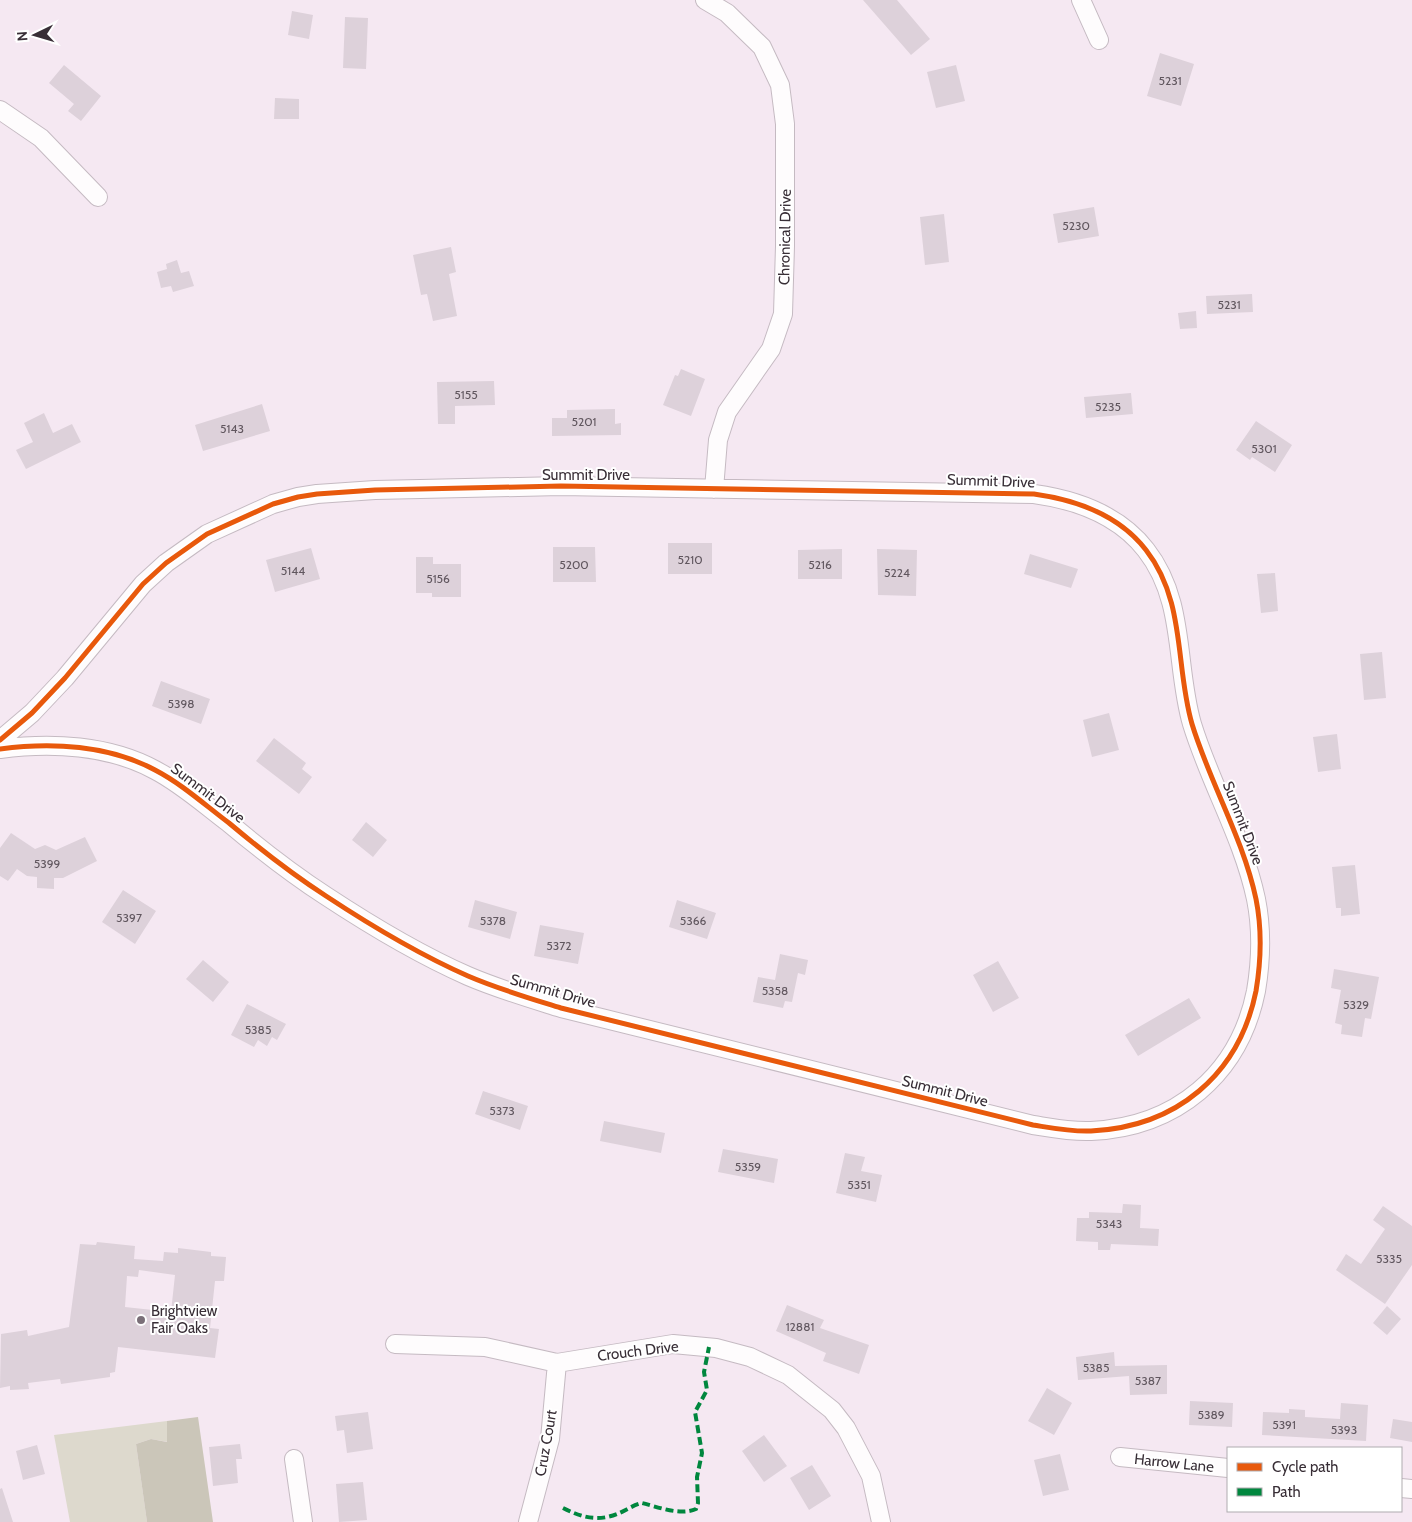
<svg xmlns="http://www.w3.org/2000/svg" width="1412" height="1522" viewBox="0 0 1412 1522" font-family="Cabin,sans-serif">
	<rect width="100%" height="100%" fill="#f5e8f2"/>
	<!-- green -->
	<path fill="#ddd9cd" d="M167,1421L168,1442L151,1439L136,1444L147,1522H70L54,1435Z"/>
	<!-- forest -->
	<path fill="#cbc6b9" d="M198,1417L213,1522H147L136,1444L151,1439L167,1442V1421Z"/>
	<!-- building -->
	<path fill="#ddd1da" fill-rule="evenodd" d="M863,0H897L930,39L911,55Z
		M292,11L313,15L309,39L288,35Z
		M345,17L368,18L366,69L343,68Z
		M1160,53L1194,64L1181,106L1147,96Z
		M64,65L101,96L81,121L68,111L74,104L49,83Z
		M956,65L965,101L936,108L927,72Z
		M275,98L299,99V119H274Z
		M1094,207L1099,236L1058,243L1053,214Z
		M944,214L949,262L925,265L920,217Z
		M451,247L456,272L449,274L457,316L433,321L427,294L421,295L413,255Z
		M177,260L181,273L189,271L194,286L173,292L171,286L161,288L157,272L167,269L166,264Z
		M1252,294L1253,312L1207,314L1206,296Z
		M1196,311L1197,328L1180,329L1178,313Z
		M681,369L705,379L691,416L663,405L675,375L678,376Z
		M494,381L495,405L455,406V424H438L437,382Z
		M1131,393L1133,414L1086,418L1084,397Z
		M262,404L270,431L203,451L195,425Z
		M615,409V424L621,423V435L552,436V418H567V410Z
		M44,413L53,433L72,424L81,442L26,469L16,450L33,442L24,423Z
		M1256,421L1292,445L1275,472L1252,457L1250,460L1236,450Z
		M668,543H712V574H668Z
		M553,547H595L596,582H553Z
		M311,548L320,579L275,592L266,560Z
		M842,549V579H798V550Z
		M877,549L917,550L916,596L878,595Z
		M1030,554L1078,569L1071,588L1024,574Z
		M416,557H433V564H461V597H432V593H416Z
		M1275,573L1278,611L1261,613L1257,574Z
		M1382,652L1386,698L1364,700L1360,654Z
		M161,681L210,699L201,724L152,706Z
		M1109,713L1119,750L1092,757L1083,720Z
		M1337,734L1341,769L1318,772L1313,737Z
		M274,738L306,763L302,769L312,777L299,794L256,761Z
		M366,822L387,840L373,857L352,840Z
		M11,833L35,849L45,845L56,850L85,837L97,861L63,878H54V889L37,888V877L27,876L17,869L8,881L0,876V848Z
		M1355,865L1360,914L1341,916V908H1336L1332,867Z
		M123,890L156,911L135,944L102,922Z
		M475,900L517,912L510,939L468,927Z
		M677,900L716,913L707,939L669,927Z
		M540,925L584,933L578,964L534,956Z
		M780,954L808,960L805,975L798,973L792,1002L785,1001L783,1008L753,1002L758,977L775,980Z
		M203,960L229,982L213,1002L186,979Z
		M998,961L1019,998L993,1012L973,975Z
		M1334,969L1379,977L1371,1019L1365,1018L1362,1037L1341,1034L1342,1025L1335,1023L1341,990L1331,988Z
		M1189,998L1201,1018L1138,1056L1125,1035Z
		M247,1004L286,1024L277,1040L272,1037L267,1046L258,1040L254,1047L231,1035Z
		M483,1091L528,1106L520,1130L475,1114Z
		M604,1121L665,1133L661,1153L600,1141Z
		M723,1149L778,1159L774,1183L718,1172Z
		M845,1153L865,1157L861,1171L882,1175L876,1202L836,1193Z
		M1123,1204L1141,1205L1140,1228L1159,1229L1158,1246L1111,1244L1110,1250H1098V1242L1076,1241L1077,1218H1089V1212L1122,1213Z
		M1383,1206L1412,1226V1265L1385,1304L1336,1270L1346,1254L1361,1264L1385,1229L1373,1220Z
		M97,1242L135,1246L134,1259L163,1261L164,1252L178,1253V1248L211,1252V1256L226,1257L224,1281H215L210,1328L219,1329L215,1358L118,1347L115,1372L110,1373V1377L61,1384L60,1379L28,1383L29,1389L10,1390V1386L0,1388L1,1334L27,1330L28,1336L69,1327L80,1244L96,1245ZM139,1270L175,1275L171,1312L125,1307L127,1276L138,1277Z
		M787,1305L824,1320L820,1328L869,1345L859,1374L823,1361L826,1353L776,1331Z
		M1387,1306L1401,1319L1387,1335L1373,1323Z
		M1114,1352L1115,1366L1167,1365V1394L1130,1395L1129,1376L1078,1380L1076,1357Z
		M1047,1388L1072,1403L1054,1435L1028,1421Z
		M1190,1401L1233,1403L1232,1427L1189,1425Z
		M1341,1403L1368,1405L1366,1441L1262,1435L1263,1412L1289,1413V1409L1305,1410V1417L1340,1419Z
		M368,1412L373,1449L347,1453L344,1430L337,1431L335,1416Z
		M1393,1419L1412,1422V1442L1390,1438Z
		M764,1435L787,1466L764,1482L742,1451Z
		M240,1444L242,1459H236L238,1483L213,1486L209,1447Z
		M37,1445L45,1474L23,1480L16,1451Z
		M1060,1454L1069,1490L1043,1496L1034,1460Z
		M812,1465L831,1496L809,1510L790,1478Z
		M363,1482L367,1520L339,1522L336,1484Z
		M2,1488L13,1522H0V1489Z"/>
	<g fill="none" stroke-linecap="round" stroke-linejoin="round">
		<defs>
			<path id="street" d="M705,0L727,13L762,47L780,85L785,124V246L783,314L771,349L727,412L718,440L714,489
				M1081,0L1099,40
				M0,110L41,138L98,197
				M0,740L32,713L65,678L143,584L166,563L207,534L273,504L298,497L317,494L375,490L561,486L1034,494C1077,500 1119,515 1146,550C1186,601 1175,666 1192,724C1210,783 1243,838 1256,899C1262,929 1261,961 1256,991C1239,1075 1176,1127 1091,1131C1072,1132 1052,1128 1033,1125L561,1008C529,998 498,989 468,976C418,954 370,925 326,896C292,874 260,849 229,823C205,805 182,784 155,770C109,745 51,742 0,749
				M395,1344L485,1347L557,1363L673,1344L716,1348L750,1357L788,1375L832,1410L846,1428L871,1476L881,1522
				M1120,1457L1228,1468
				M294,1459L303,1522
				M1401,1488L1412,1489
				M528,1522L550,1439L557,1363"/>
		</defs>
		<!-- street casing -->
		<use href="#street" stroke="#c5bac2" stroke-width="20"/>
		<!-- street -->
		<use href="#street" stroke="#fefcfd" stroke-width="18"/>
		<!-- quiet -->
		<path stroke="#00873e" stroke-width="4" stroke-dasharray="8 4" stroke-linecap="butt" d="M563,1508C581,1517 597,1522 617,1514C625,1511 633,1505 642,1503C658,1507 680,1516 696,1509L698,1503L697,1477L702,1453L695,1412L707,1390L704,1372L709,1347"/>
		<defs>
			<path id="cycleway" d="M0,740L32,713L65,678L143,584L166,563L207,534L273,504L298,497L317,494L375,490L561,486L1034,494C1077,500 1119,515 1146,550C1186,601 1175,666 1192,724C1210,783 1243,838 1256,899C1262,929 1261,961 1256,991C1239,1075 1176,1127 1091,1131C1072,1132 1052,1128 1033,1125L561,1008C529,998 498,989 468,976C418,954 370,925 326,896C292,874 260,849 229,823C205,805 182,784 155,770C109,745 51,742 0,749"/>
		</defs>
		<!-- cycleway casing -->
		<use href="#cycleway" stroke="#fff" stroke-width="8"/>
		<!-- cycleway -->
		<use href="#cycleway" stroke="#e8590c" stroke-width="5"/>
	</g>
	<!-- markers -->
	<circle fill="#7a6f78" stroke="#fff" stroke-width="2" cx="141" cy="1320" r="5"/>
	<g text-anchor="middle" dominant-baseline="central" stroke-width="4" stroke-linejoin="round" paint-order="stroke">
		<!-- number labels -->
		<g font-size="12" fill="#61575f">
			<text x="1170" y="80">5231</text>
			<text x="1076" y="225">5230</text>
			<text x="1229" y="304">5231</text>
			<text x="466" y="394">5155</text>
			<text x="1108" y="406">5235</text>
			<text x="584" y="421">5201</text>
			<text x="232" y="428">5143</text>
			<text x="1264" y="448">5301</text>
			<text x="690" y="559">5210</text>
			<text x="574" y="564">5200</text>
			<text x="820" y="564">5216</text>
			<text x="293" y="570">5144</text>
			<text x="897" y="572">5224</text>
			<text x="438" y="578">5156</text>
			<text x="181" y="703">5398</text>
			<text x="47" y="863">5399</text>
			<text x="129" y="917">5397</text>
			<text x="493" y="920">5378</text>
			<text x="693" y="920">5366</text>
			<text x="559" y="945">5372</text>
			<text x="775" y="990">5358</text>
			<text x="1356" y="1004">5329</text>
			<text x="258" y="1029">5385</text>
			<text x="502" y="1110">5373</text>
			<text x="748" y="1166">5359</text>
			<text x="859" y="1184">5351</text>
			<text x="1109" y="1223">5343</text>
			<text x="1389" y="1258">5335</text>
			<text x="800" y="1326">12881</text>
			<text x="1096" y="1367">5385</text>
			<text x="1148" y="1380">5387</text>
			<text x="1211" y="1414">5389</text>
			<text x="1284" y="1424">5391</text>
			<text x="1344" y="1429">5393</text>
		</g>
		<!-- street labels -->
		<g font-size="15" fill="#382e36" stroke="#fff">
			<text transform="translate(785 237) rotate(-89)">Chronical Drive</text>
			<text x="586" y="475">Summit Drive</text>
			<text transform="translate(991 481) rotate(2)">Summit Drive</text>
			<text transform="translate(208 793) rotate(37)">Summit Drive</text>
			<text transform="translate(1243 823) rotate(69)">Summit Drive</text>
			<text transform="translate(553 991) rotate(16)">Summit Drive</text>
			<text transform="translate(945 1091) rotate(14)">Summit Drive</text>
			<text transform="translate(638 1351) rotate(-7)">Crouch Drive</text>
			<text transform="translate(546 1443) rotate(-80)">Cruz Court</text>
			<text transform="translate(1174 1463) rotate(6)">Harrow Lane</text>
		</g>
		<!-- poi labels -->
		<g font-size="15" fill="#382e36" stroke="#fff" text-anchor="start">
			<text x="151" y="1311">Brightview<tspan x="151" dy="17">Fair Oaks</tspan></text>
		</g>
	</g>
	<!-- legend -->
	<rect x="1227" y="1447" width="175" height="65" fill="#ffffff" stroke="#afabaf"/>
	<rect x="1237" y="1463" width="25" height="8" fill="#e8590c" stroke="#afabaf"/>
	<text x="1272" y="1472" font-size="15" fill="#382e36">Cycle path</text>
	<rect x="1237" y="1488" width="25" height="8" fill="#00873e" stroke="#afabaf"/>
	<text x="1272" y="1497" font-size="15" fill="#382e36">Path</text>
	<!-- north arrow -->
	<g transform="translate(35 35) rotate(265)" stroke="#ffffff" stroke-width="4" paint-order="stroke">
	<path d="M0-4L9 19L0 12L-9 19Z" fill="#382e36"/>
	<text y="-8" font-size="14" font-weight="bold" text-anchor="middle" fill="#382e36">N</text>
	</g>
</svg>
